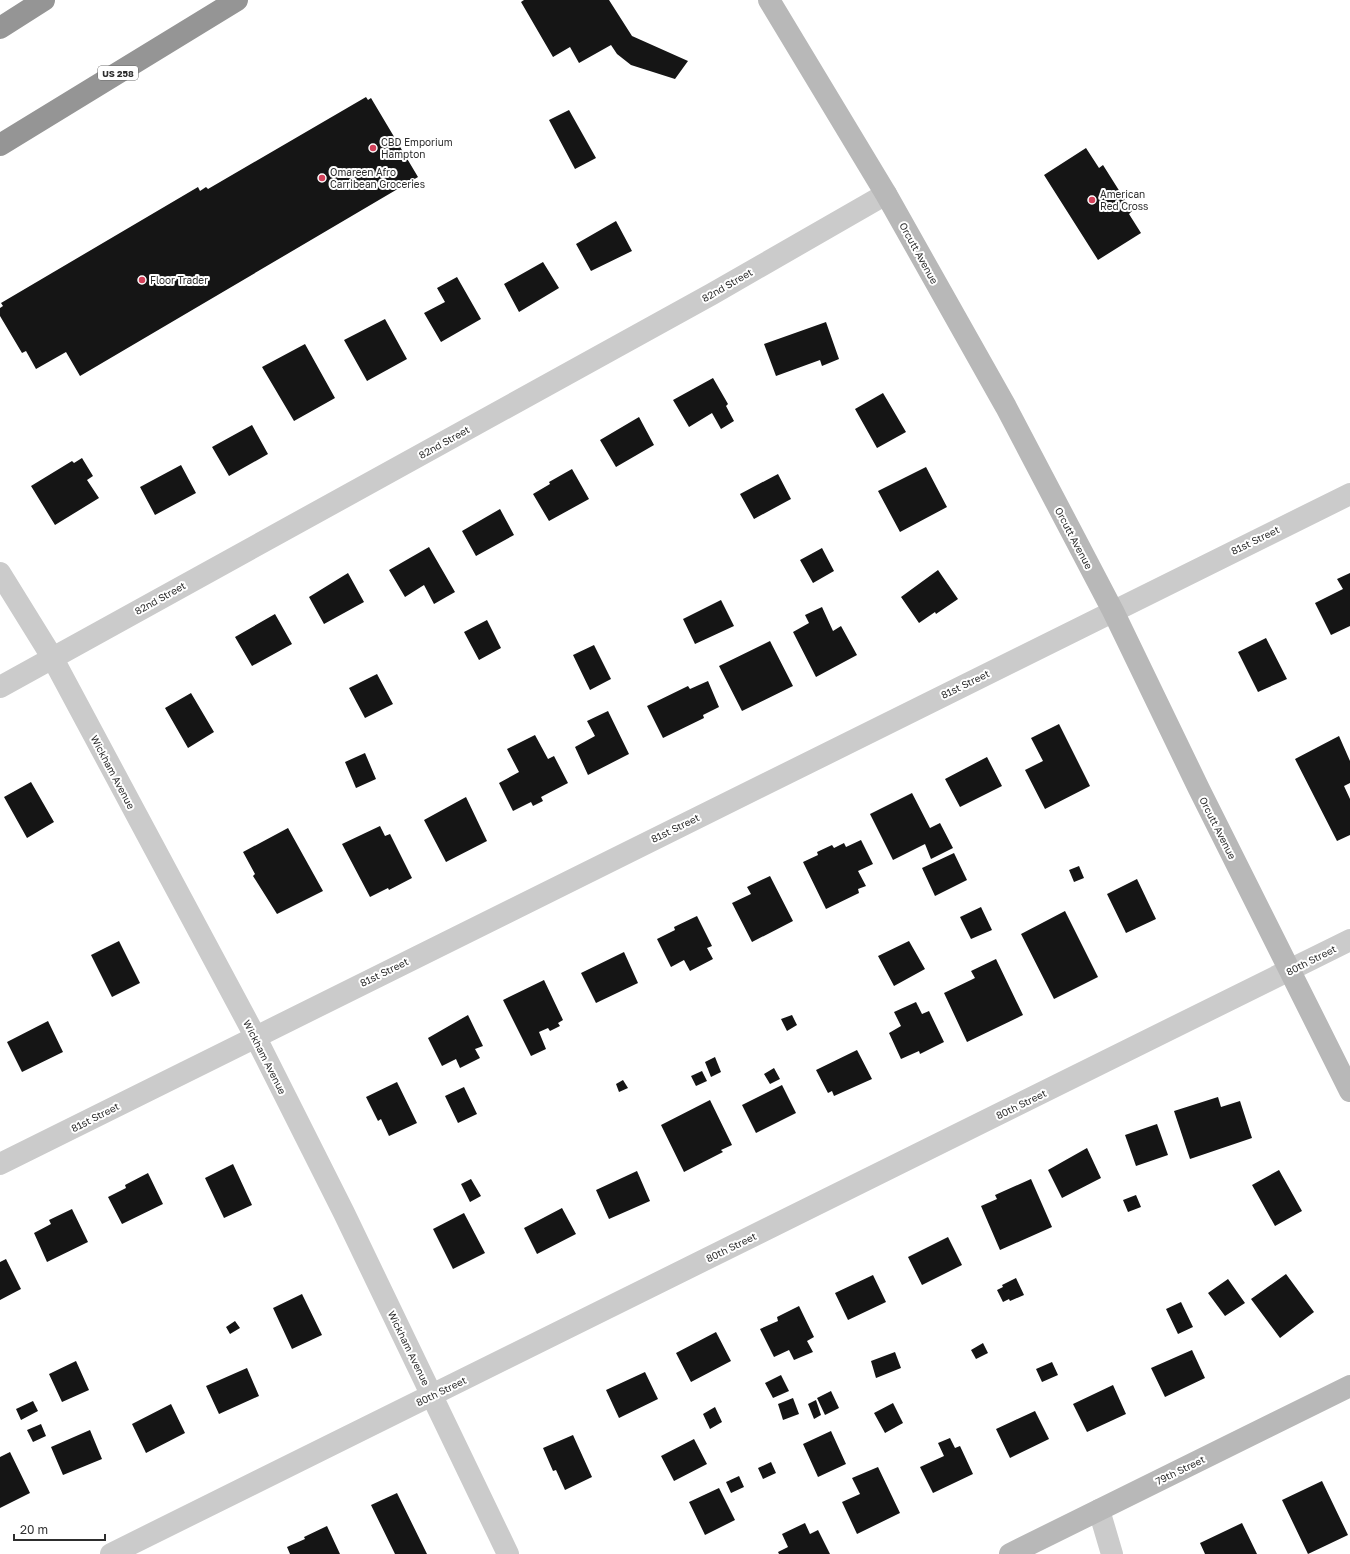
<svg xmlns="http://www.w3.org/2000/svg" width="1350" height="1554" viewBox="0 0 1350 1554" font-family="'Golos Text',sans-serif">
	<rect width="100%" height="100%" fill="#fff"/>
	<!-- building -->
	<path fill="#151515" d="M524,0H609L632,36L688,61L675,79L631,65L617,54L611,45L579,63L570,47L553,57L521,2Z
		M366,97L368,100L371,98L418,177L80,376L66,352L36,369L26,351L22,353L0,316V308L3,306L1,303L198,187L200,191L206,187L208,189Z
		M569,110L596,158L575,169L549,120Z
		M1086,148L1099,168L1103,165L1132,211L1129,214L1141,233L1098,260L1044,175Z
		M616,221L632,251L591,271L576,244Z
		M543,262L559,288L519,312L504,284Z
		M457,277L481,319L441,342L424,313L445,302L437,288Z
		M385,319L407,359L367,381L344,340Z
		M826,322L839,359L822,366L820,360L776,376L764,344Z
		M305,344L335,398L294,421L262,367Z
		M713,378L728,404L726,406L734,421L721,429L712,413L689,427L673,400Z
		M883,393L906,432L877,448L855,409Z
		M639,417L654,445L616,467L600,440Z
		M252,425L268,454L229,476L212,447Z
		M82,458L93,476L87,480L99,498L55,525L31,486L72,461L74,463Z
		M181,465L196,493L155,515L140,487Z
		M926,467L947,507L900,532L878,491Z
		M572,469L589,499L549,521L533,494L550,484L549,482Z
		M778,474L791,499L754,519L740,494Z
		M500,509L514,535L476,556L462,531Z
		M429,547L455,592L434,604L424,585L405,597L389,570Z
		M822,548L834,571L813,583L800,560Z
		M938,570L958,599L936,614L935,612L919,623L901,597Z
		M348,573L364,602L324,624L309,597Z
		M1350,573V626L1331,635L1315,603L1343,589L1337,579Z
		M721,600L734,626L695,644L683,619Z
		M822,607L833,631L841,626L857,655L816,677L793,632L809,623L805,615Z
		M275,614L292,644L252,666L235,637Z
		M487,620L501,648L479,660L464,632Z
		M1266,638L1287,679L1258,692L1238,652Z
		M770,641L793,686L742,711L719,666Z
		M594,645L611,679L590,690L573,655Z
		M377,674L393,704L365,718L349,688Z
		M708,681L719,707L703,715L704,718L663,738L647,706L688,686L690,689Z
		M191,693L214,732L188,748L165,708Z
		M608,711L629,754L588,775L575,747L595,736L587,721Z
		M1059,724L1090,786L1045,809L1025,770L1043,761L1031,738Z
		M535,735L548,759L554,756L568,783L541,797L543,801L533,806L531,802L513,811L499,783L519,772L507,749Z
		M1339,736L1350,761V783L1344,786L1350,799V835L1337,841L1295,759Z
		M365,753L376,779L356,788L345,762Z
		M987,757L1002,786L960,807L945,779Z
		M31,782L54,822L27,838L4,797Z
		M912,793L930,828L940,823L953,848L931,859L925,844L893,860L870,814Z
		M466,797L487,841L446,862L424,820Z
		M380,826L385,836L390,834L412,878L389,890L388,888L370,897L342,844Z
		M288,828L323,891L277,914L253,876L255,874L243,852Z
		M861,840L873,864L858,871L866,886L858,889L859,893L826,909L803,862L818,855L817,852L832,845L834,848L844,843L846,847Z
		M954,853L967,880L935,896L922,868Z
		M1079,866L1084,878L1074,882L1069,870Z
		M770,876L793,921L752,942L732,903L751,894L747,887Z
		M1137,879L1156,919L1126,933L1107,894Z
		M981,907L992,930L971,939L960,917Z
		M1065,911L1098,977L1054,999L1021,934Z
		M697,916L712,946L707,948L713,959L690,971L684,960L671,967L657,939L675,930L674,927Z
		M119,941L140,983L112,997L91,955Z
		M909,941L925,969L894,986L878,956Z
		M624,952L638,983L596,1003L581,973Z
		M996,959L1023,1015L967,1042L944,993L975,978L971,971Z
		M544,980L563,1020L558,1023L560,1026L550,1031L548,1028L539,1032L546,1049L531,1056L503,1000Z
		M916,1002L922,1014L929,1011L944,1042L920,1054L919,1051L901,1059L889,1033L901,1026L894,1012Z
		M468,1015L483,1046L475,1049L480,1058L460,1068L456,1059L442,1066L428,1038Z
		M792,1015L797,1025L787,1031L781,1019Z
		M48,1021L63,1052L22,1072L7,1042Z
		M857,1050L872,1079L834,1096L832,1091L828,1093L816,1070Z
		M715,1057L721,1072L711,1077L705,1062Z
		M774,1068L780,1079L770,1084L764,1074Z
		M702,1071L707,1081L696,1086L691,1076Z
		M623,1080L628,1088L619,1092L616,1084Z
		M397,1082L417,1123L389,1136L381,1119L378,1121L366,1097Z
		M782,1085L796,1113L756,1133L742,1105Z
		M464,1087L477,1114L458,1123L445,1096Z
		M1218,1097L1221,1107L1240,1101L1252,1138L1190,1159L1174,1111Z
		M710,1100L732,1145L721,1150L723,1152L684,1172L661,1125Z
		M1157,1124L1168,1155L1136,1166L1125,1135Z
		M1087,1148L1101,1178L1062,1198L1048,1170Z
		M233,1164L252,1205L224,1218L205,1178Z
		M1279,1170L1302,1211L1275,1226L1252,1185Z
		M637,1171L650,1201L609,1219L596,1190Z
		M148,1173L163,1204L122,1224L108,1197L126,1188L125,1185Z
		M471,1179L481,1196L470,1202L461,1184Z
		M1031,1179L1052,1227L1000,1250L981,1206L997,1199L995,1195Z
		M1136,1195L1141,1207L1128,1212L1123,1200Z
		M562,1208L576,1234L537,1254L524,1228Z
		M72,1209L88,1242L47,1262L34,1233L51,1224L49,1220Z
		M464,1213L485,1253L453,1269L433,1229Z
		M948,1237L962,1265L922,1285L908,1257Z
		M6,1259L21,1289L0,1300V1262Z
		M1286,1274L1314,1312L1280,1338L1251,1299Z
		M873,1275L886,1302L848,1320L835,1293Z
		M1016,1278L1024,1295L1010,1301L1009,1299L1003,1302L997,1290L1003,1287L1002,1285Z
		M1228,1279L1245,1303L1225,1316L1208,1293Z
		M302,1294L322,1335L292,1349L273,1308Z
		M1181,1302L1193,1327L1178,1334L1166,1309Z
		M799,1306L814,1337L807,1341L813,1352L794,1360L789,1350L774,1357L760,1329L778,1321L777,1317Z
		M235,1321L240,1328L230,1334L226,1327Z
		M716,1332L731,1361L691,1382L676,1353Z
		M983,1343L988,1353L976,1359L971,1350Z
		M1192,1350L1205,1378L1165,1397L1151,1368Z
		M895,1352L901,1368L876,1378L871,1361Z
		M76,1361L89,1390L62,1402L49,1374Z
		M1052,1362L1058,1375L1042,1382L1036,1369Z
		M247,1368L259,1396L219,1414L206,1386Z
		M645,1372L658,1399L619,1418L606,1390Z
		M781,1375L789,1391L773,1398L765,1383Z
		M1113,1385L1126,1414L1087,1432L1073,1404Z
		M831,1391L839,1408L825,1415L817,1398Z
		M793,1398L799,1414L783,1420L778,1404Z
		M816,1400L821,1415L814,1419L808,1404Z
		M33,1401L38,1411L21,1420L16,1409Z
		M893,1403L903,1423L885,1433L874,1413Z
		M171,1404L185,1433L146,1453L132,1424Z
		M715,1407L722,1422L710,1429L703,1414Z
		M1035,1411L1049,1439L1010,1458L996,1429Z
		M41,1424L46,1436L33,1442L27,1430Z
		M90,1430L102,1459L63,1475L51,1447Z
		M831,1431L846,1464L818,1477L803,1444Z
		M573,1435L592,1477L565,1490L556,1470L553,1471L543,1448Z
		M950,1438L955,1448L960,1446L973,1474L933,1493L920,1467L944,1456L938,1443Z
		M694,1439L707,1464L674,1481L661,1456Z
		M10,1452L30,1493L0,1508V1457Z
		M771,1462L776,1473L763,1479L758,1468Z
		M878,1467L900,1513L857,1534L842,1502L860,1494L852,1478Z
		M739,1476L744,1487L731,1493L726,1482Z
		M1322,1481L1348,1535L1308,1554L1282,1500Z
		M719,1488L735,1520L705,1535L689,1502Z
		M397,1493L427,1554H395L371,1505Z
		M805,1523L810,1534L818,1530L830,1554H779L778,1552L788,1547L782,1534Z
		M1242,1523L1257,1554H1205L1200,1543Z
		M327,1526L340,1554H290L287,1547L305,1539L304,1537Z"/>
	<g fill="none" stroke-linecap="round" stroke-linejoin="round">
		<!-- street -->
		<path stroke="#cbcbcb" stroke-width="22" d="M0,573L52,657L255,1036L344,1213L508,1554
			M0,687L712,294L886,194
			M0,1164L1350,494
			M1099,1510L1112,1554
			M111,1554L1350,940"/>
		<!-- secondary -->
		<path stroke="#b8b8b8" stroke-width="22" d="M769,0L886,194L1006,407L1113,611L1199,789L1350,1091
			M1010,1554L1350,1386"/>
		<!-- highway -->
		<path stroke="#959595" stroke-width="22" d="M0,28L44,0
			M0,145L237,0"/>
	</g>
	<!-- markers -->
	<g fill="#d3415a" stroke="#fff" stroke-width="1.5">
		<circle cx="373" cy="148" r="4"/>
		<circle cx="322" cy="178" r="4"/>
		<circle cx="1092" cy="200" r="4"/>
		<circle cx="142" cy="280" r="4"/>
	</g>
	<g text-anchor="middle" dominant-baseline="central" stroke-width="4" stroke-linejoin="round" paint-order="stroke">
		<!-- shield labels -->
		<rect fill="#fff" stroke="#6d6d6d" stroke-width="1" x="98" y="66" width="40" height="14" rx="3"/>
		<g font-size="9" font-weight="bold" fill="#2e2e2e">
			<text x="118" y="73">US 258</text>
		</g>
		<!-- poi labels -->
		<g font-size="10" fill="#2e2e2e" stroke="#fff" text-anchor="start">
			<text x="381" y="142">CBD Emporium<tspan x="381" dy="12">Hampton</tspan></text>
			<text x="330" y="172">Omareen Afro<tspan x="330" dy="12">Carribean Groceries</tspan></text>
			<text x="1100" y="194">American<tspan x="1100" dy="12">Red Cross</tspan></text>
			<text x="150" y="280">Floor Trader</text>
		</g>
		<!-- street labels -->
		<g font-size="10" fill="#2e2e2e" stroke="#fff">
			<text transform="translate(919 253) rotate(61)">Orcutt Avenue</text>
			<text transform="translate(727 285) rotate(-30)">82nd Street</text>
			<text transform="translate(444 442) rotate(-29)">82nd Street</text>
			<text transform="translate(1074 538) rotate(62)">Orcutt Avenue</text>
			<text transform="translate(1255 540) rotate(-26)">81st Street</text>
			<text transform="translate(160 598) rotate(-29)">82nd Street</text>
			<text transform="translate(965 684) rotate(-26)">81st Street</text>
			<text transform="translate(113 772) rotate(62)">Wickham Avenue</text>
			<text transform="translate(675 828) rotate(-26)">81st Street</text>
			<text transform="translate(1218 828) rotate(63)">Orcutt Avenue</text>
			<text transform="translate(1311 960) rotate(-27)">80th Street</text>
			<text transform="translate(384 972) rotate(-26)">81st Street</text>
			<text transform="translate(265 1057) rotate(63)">Wickham Avenue</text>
			<text transform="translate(1021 1104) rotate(-26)">80th Street</text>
			<text transform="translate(95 1117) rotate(-27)">81st Street</text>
			<text transform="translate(731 1247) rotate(-26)">80th Street</text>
			<text transform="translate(409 1348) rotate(64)">Wickham Avenue</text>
			<text transform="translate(441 1391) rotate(-26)">80th Street</text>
			<text transform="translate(1180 1470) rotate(-26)">79th Street</text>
		</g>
	</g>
	<!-- scale -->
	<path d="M14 1534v6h91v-6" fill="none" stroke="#2e2e2e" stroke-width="2"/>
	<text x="20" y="1534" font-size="12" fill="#2e2e2e" stroke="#ffffff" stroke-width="3" paint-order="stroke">20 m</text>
</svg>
